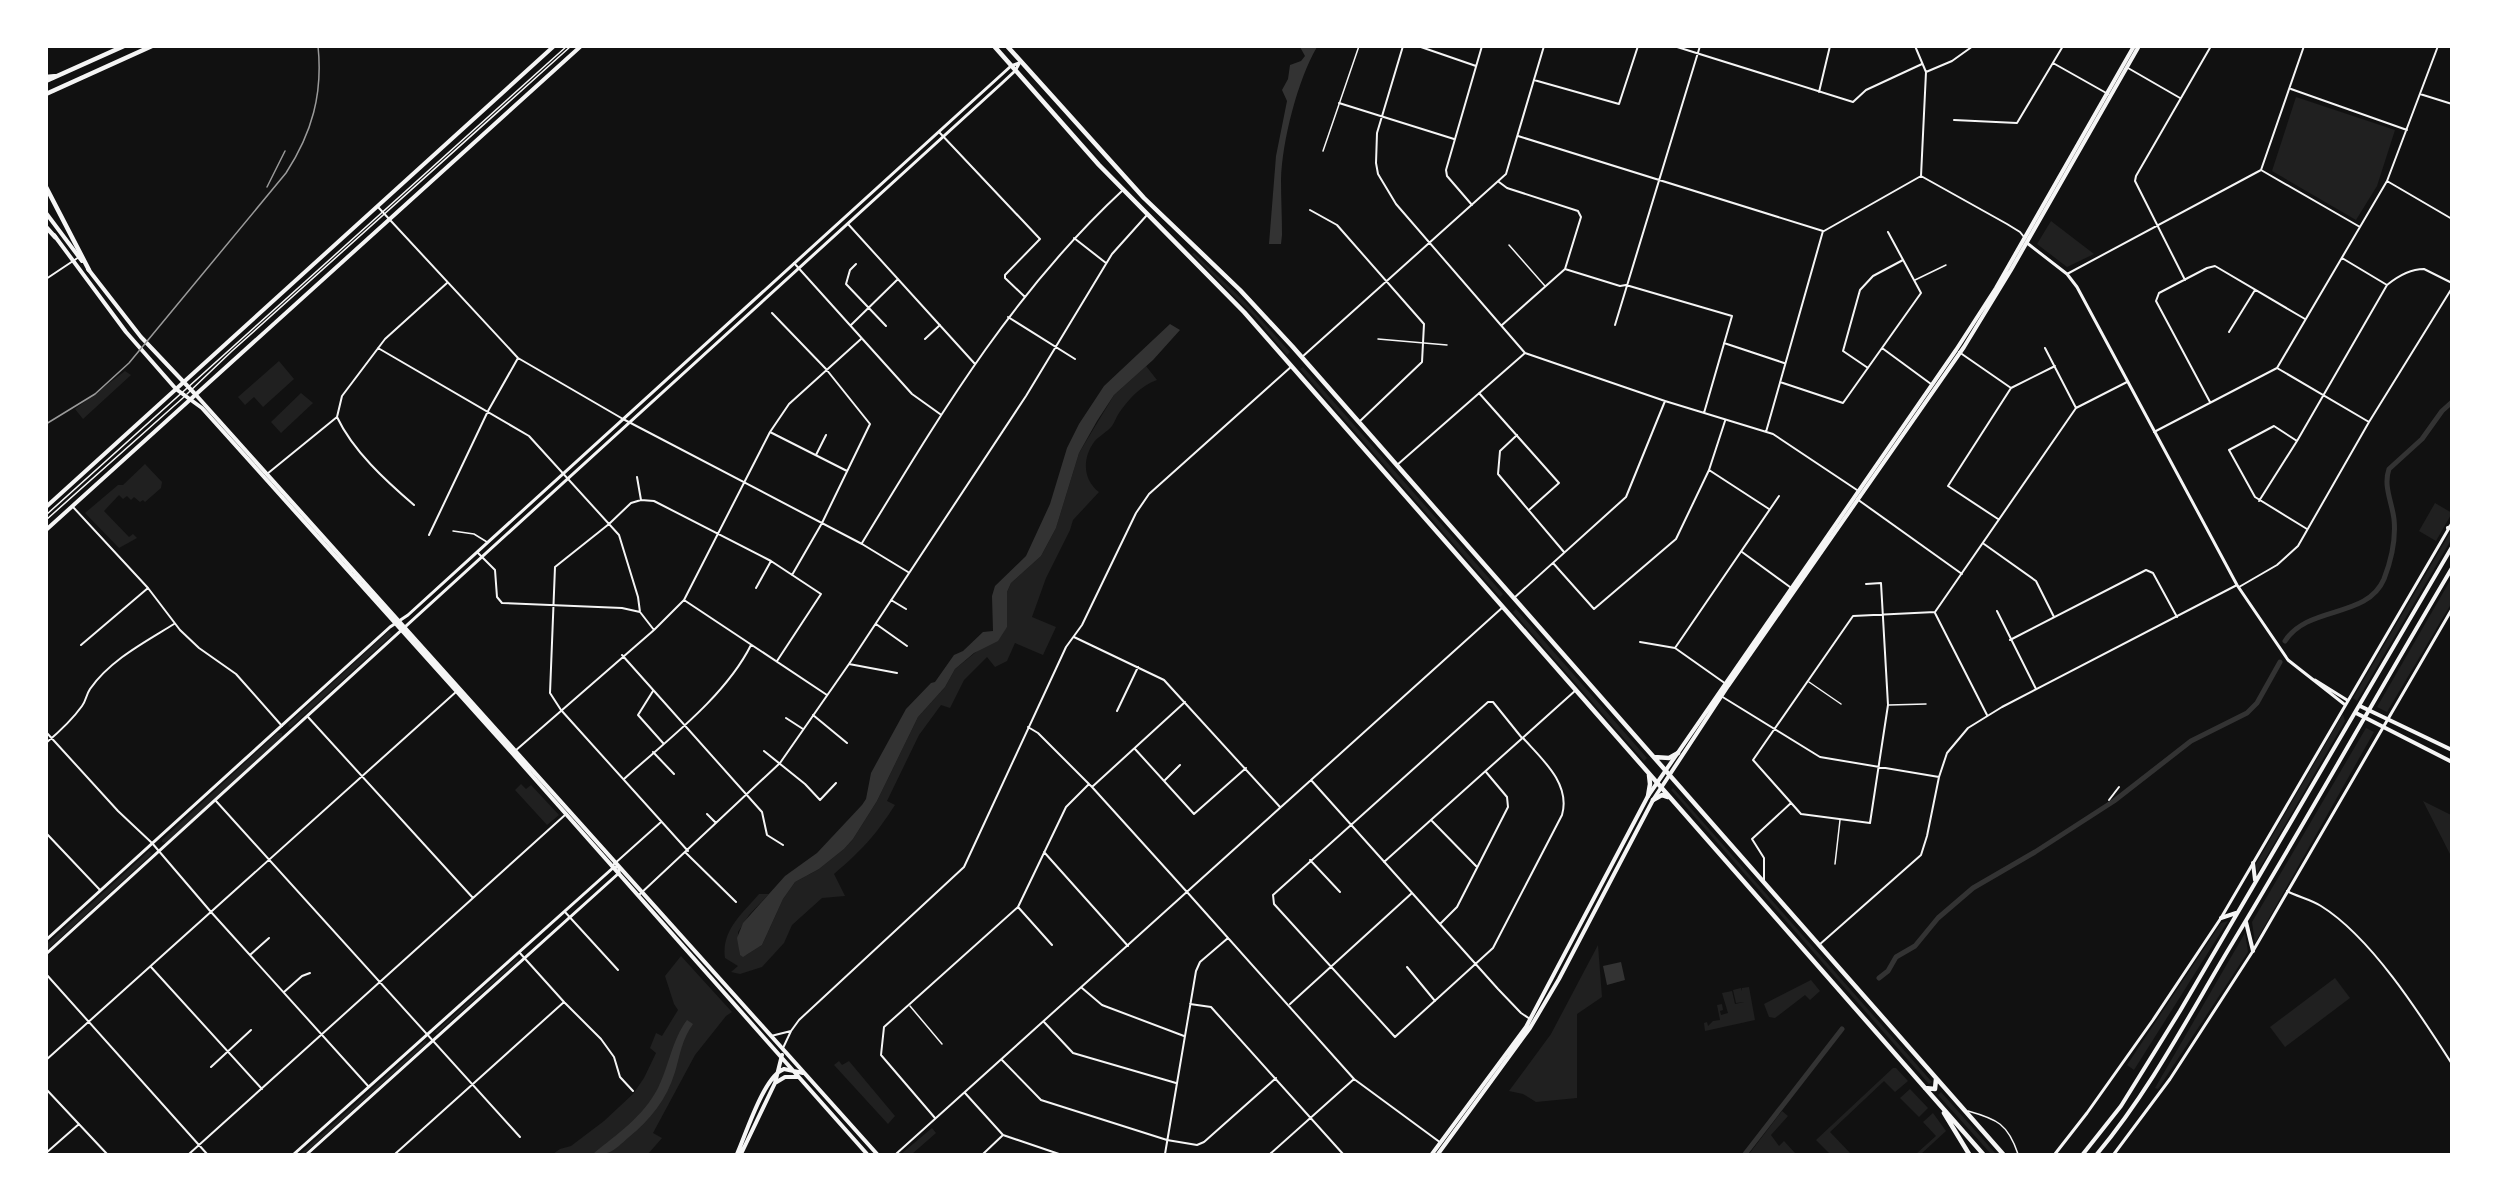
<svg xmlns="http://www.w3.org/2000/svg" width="2498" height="1201" viewBox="0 0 2498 1201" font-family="'DM Sans',sans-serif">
	<rect width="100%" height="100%" fill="#111"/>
	<!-- green -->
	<path fill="#202020" d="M2296,97L2395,130L2377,186L2356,220L2272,171Z
		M2051,221L2094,254L2067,267L2037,244Z
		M1194,253L1245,302L1290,352L1287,355L1254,316L1192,254Z
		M279,361L294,379L263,407L254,397L245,405L238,397Z
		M1146,366L1157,380C1140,386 1129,399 1119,413C1116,417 1115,422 1112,426C1107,432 1099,436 1094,442C1082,459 1083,480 1099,492L1073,520L1070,530L1046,578L1032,617L1056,627L1043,655L1015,643L1007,661L995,667L987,657L964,680L950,708L941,705L919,735L887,801L895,805C875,836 862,850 834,874L845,896L822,898L792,925L784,943L762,967L740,974L731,972L738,966L725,958C721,930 743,913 759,894H769L749,915L738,932L740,955H746L762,945L783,899L795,882L819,869L844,849L853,839L877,801L918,717L945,687L955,669L1007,627V592L1011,583L1041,556L1056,528L1079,453L1114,395Z
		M1303,367L1503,594L1500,597L1300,369Z
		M125,371L131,375L83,419L75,409Z
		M301,393L313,403L281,433L271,422Z
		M145,464L162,482L161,488L145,502L143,500L140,502L134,497L131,500L127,496L123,499L119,495L104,511L129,537L133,534L137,538L119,548L85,513L118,485H123Z
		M2435,503L2452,513L2436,541L2419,531Z
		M2451,531V540L2357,701L2353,698Z
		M2451,579V604L2387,712L2377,707Z
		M1516,609L1647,758L1644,761L1513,612Z
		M389,631L392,635L291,727H289L288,724Z
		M2343,714L2345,721L2257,873L2256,864Z
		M2366,728L2374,732L2255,943L2252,922Z
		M277,733H282V737L166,843L162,842V840Z
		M521,784L526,789L531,785L559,815L547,825L515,790Z
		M1673,788L1932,1082L1929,1084L1671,790Z
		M2423,801L2451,815V856Z
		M149,851L152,854L47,950V944Z
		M2228,921L2134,1070L2127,1065L2221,923Z
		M2245,933L2248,952L2158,1089L2155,1088Z
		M1598,945L1602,997L1577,1014V1098L1536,1102L1523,1094L1509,1091L1551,1034Z
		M681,956L732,1012L726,1016L695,1055L653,1133L662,1138L648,1154H553L560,1149L571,1146L604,1121L633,1094L644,1078L656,1053L650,1048L656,1033L662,1036L678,1010L674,1004L665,976Z
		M517,958L519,960L437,1033L435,1032Z
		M2335,978L2350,998L2285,1047L2270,1027Z
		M1811,980L1820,991L1810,1000L1805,995L1775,1018L1769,1017L1764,1004Z
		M1749,987L1755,1020L1705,1031L1704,1023L1707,1022L1708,1026L1713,1021L1720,1020L1717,1005L1722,1004L1723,1010L1720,1011L1721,1015L1728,1013L1722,993L1732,991L1735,1004L1744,1002L1736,1003L1733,990L1741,988L1742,991V988Z
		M425,1041L427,1043L304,1154H300Z
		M839,1061L842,1065L849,1061L895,1116L888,1124L834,1065Z
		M1893,1068H1896L1908,1081L1895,1092L1884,1081L1830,1132L1851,1154H1830L1816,1140Z
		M1910,1089L1928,1108L1919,1117L1900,1098Z
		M1941,1092L1996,1154H1991L1938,1095Z
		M1782,1111L1788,1116L1771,1135L1779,1146L1784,1141L1795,1153L1793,1154H1749Z
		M1933,1113L1946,1131L1921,1154H1916L1936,1136L1923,1122Z
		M932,1128L936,1133L912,1154H901Z"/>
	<!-- water -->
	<path fill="#333" d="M1300,47H1317C1298,79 1282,141 1281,180C1281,198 1282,217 1282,235L1281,244H1269L1276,156L1287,101L1282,90L1288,79L1290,65L1301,61L1305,56Z
		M1170,324L1180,330L1153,360L1114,395L1097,421L1079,453L1056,528L1041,556L1011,583L1007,592V627L998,641L974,653L955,669L945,687L918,717L877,801L853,839L844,849L819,869L795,882L783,899L762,945L743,957L740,955L737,938L743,923L785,876L817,853L862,805L866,799L871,773L906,709L931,683L935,682L954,655L963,651L983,632L993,631L992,596L995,586L1026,556L1050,504L1067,448L1079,424L1104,386Z
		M1621,962L1625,980L1607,985L1603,966Z
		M687,1020L693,1024C682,1039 680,1055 675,1072C667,1099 650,1120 629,1137C615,1149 612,1155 593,1154C617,1134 643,1117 658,1088C669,1066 672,1040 687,1020Z"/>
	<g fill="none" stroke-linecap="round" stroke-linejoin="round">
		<!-- canal -->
		<path stroke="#333" stroke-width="5" d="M2285,641C2308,605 2367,619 2384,579C2391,561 2396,539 2394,519C2392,502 2383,486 2389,469L2422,439L2442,411L2452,402
			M1879,978L1888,971L1896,957L1915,946L1938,918L1973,888L2035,852L2114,801L2191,741L2247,713L2257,703L2280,662
			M1745,1154L1842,1029"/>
		<!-- service -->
		<path stroke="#f5f5f5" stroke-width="1.5" d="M1323,151L1359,46
			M1509,245L1545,286
			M1915,280L1946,265
			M1378,339L1447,345
			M187,394L232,351L571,46
			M46,515L567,46
			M46,520L184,397
			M453,531L474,534L487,542
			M1809,682L1841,704
			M1889,705L1926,704
			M1835,864L1840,820
			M910,1006L942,1044
			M1968,1111C1997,1119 2008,1124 2018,1154"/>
		<!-- pedestrian -->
		<path stroke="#f5f5f5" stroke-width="2" d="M2109,800L2119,787"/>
		<!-- minor -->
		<path stroke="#f5f5f5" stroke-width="2" d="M1403,46L1377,133L1376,163L1378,174L1396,204L1525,353L1665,401L1773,434L1857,490
			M1418,46L1476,66
			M1674,46L1853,102L1866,90L1922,64
			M1915,46L1926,72L1921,176
			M2053,63L2108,94
			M2128,68L2180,98
			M1926,72L1952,61L1973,46
			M1534,80L1619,104L1638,46
			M2291,89L2407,130
			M1819,92L1830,46
			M2420,94L2452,104
			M1339,103L1454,139
			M1954,120L2017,123L2063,46
			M939,132L1040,239L1005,275V278L1025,297
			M1518,136L1823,231
			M2261,170L2360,227
			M1921,176L2007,224L2020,232L2024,237
			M2387,181L2452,219
			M1499,182L1507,188L1578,211L1581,217L1565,269L1502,325
			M1472,205L1447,176L1446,170L1482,46
			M378,207L518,358L623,419L862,544L908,572
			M1310,210L1337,225L1424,324L1422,362L1359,422
			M848,224L975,364
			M1824,231L1921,176
			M1074,238L1106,263
			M2342,258L2387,285
			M794,263L912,394L940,414
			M856,264L850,270L846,284L886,326
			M1565,269L1620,286L1626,285L1732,316L1704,413
			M2067,274L2261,170L2304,46
			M46,279L79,257
			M2185,280L2135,181L2136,176L2211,46
			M772,313L826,369L870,424L822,523L792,575
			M1008,317L1075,359
			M851,325L898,279
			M1615,325L1700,46
			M2229,332L2255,290
			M925,339L940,325
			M1724,343L1784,363
			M378,348L529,436L619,535L638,597L640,612L654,630
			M1882,348L1931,384
			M2045,348L2076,408
			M1959,352L2011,388L2055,366
			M1302,357L1506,174L1544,46
			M1868,368L1843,351L1860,290L1873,276L1903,260
			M2277,368L2369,422
			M1780,382L1843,403L1921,293L1888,232
			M1479,393L1559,483L1530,509
			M2210,402L2156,301L2159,293L2207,268L2215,266L2305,319
			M337,417C353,451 386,481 414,505
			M770,432L847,471
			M1766,432L1823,231
			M2154,432L2277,368L2387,181L2438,46
			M1517,435L1500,451L1498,474L1564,552
			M2297,441L2274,426L2229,450L2255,497L2307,529
			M816,455L826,435
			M1397,465L1525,353
			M1709,470L1769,509
			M267,474L337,417L342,396L385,339L447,283
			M637,477L641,500
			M1857,499L1962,574
			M2259,501L2297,441L2387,285C2398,276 2410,269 2424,269L2452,283
			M73,507L148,588L180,630L199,648L236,674L282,726
			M1998,519L1948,486L2011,388
			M429,535L488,411L518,358
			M862,543C940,415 1012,293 1123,190
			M1984,544L2036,581L2054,617
			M477,552L495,570L497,597L502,603L622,608L640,612
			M1742,552L1790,587
			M1553,563L1594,609L1676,539L1709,470L1725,421
			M1866,584L1881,583L1888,705L1870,823L1801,814L1753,760L1853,616L1935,612L2076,408L2127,382
			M2239,587L2277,565L2298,546L2369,422L2452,288
			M756,588L771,561
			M1514,598L1626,497L1665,401
			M684,600L827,695
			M891,600L906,609
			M1997,611L2036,689
			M1935,613L1987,715
			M876,624L907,646
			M1074,637L1164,680L1280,807
			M2010,640L2146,570L2153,573L2177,617
			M1640,642L1675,648L1726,684
			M81,645L148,588
			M1675,648L1779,496
			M622,655L762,812L767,835L783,845
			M849,664L897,673
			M653,691L638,715L663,743
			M1721,696L1820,757L1939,777
			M1117,711L1138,667
			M813,715L847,743
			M308,717L473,898
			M786,718L803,729
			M1028,727L1038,733L1092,787L1187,892L1354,1079L1441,1143
			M46,732L118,811L152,843L211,912L369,1087
			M1522,738L1493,702H1488L1273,895L1274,904L1395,1037L1493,948L1562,815C1571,784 1542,759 1523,738
			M46,743C59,732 72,720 82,706C86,701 86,695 90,689C110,660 145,642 174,624
			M1135,749L1194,814L1246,768
			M515,751L654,630L684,600L770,432L789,404L861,339
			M764,751L805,784L820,800L836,783
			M653,752L674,774
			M624,779C667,740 725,697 751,645
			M1165,780L1180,765
			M1311,780L1498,989L1521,1013L1530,1019
			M1092,787L1185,702
			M216,801L520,1137
			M707,814L716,823
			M1432,821L1476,866
			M46,833L100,890
			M688,851L561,710L550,693L555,567L609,524L631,503L641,500L654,501L771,561L821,594L777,661
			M1044,852L1128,946
			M686,853L736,902
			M1310,860L1340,892
			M1384,862L1576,690
			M613,865L661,822
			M1764,881V858L1752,839L1791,803
			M2287,891C2298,897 2310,899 2321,906C2371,937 2420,1014 2452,1064
			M639,895L780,763L849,664L1026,396L1112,254L1147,215
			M1018,907L1052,945
			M565,912L618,970
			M1440,924L1457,907L1508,807L1507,797L1486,772
			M1819,945L1921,855L1927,836L1939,777L1947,753L1968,728L2002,707L2237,585
			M519,952L564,1002L601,1039L614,1057L620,1077L633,1091
			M250,955L269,938
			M151,967L262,1089
			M1407,967L1435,1001
			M46,974L207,1154
			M1082,988L1102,1005L1184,1036
			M284,992L302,976L310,973
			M1190,1004L1211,1007L1343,1154
			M1290,1004L1412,893
			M1044,1022L1073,1053L1176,1083
			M771,1036L791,1031
			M783,1048L791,1031L799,1020L964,867L1066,647L1082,625L1136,513L1149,494L1292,366
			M46,1060L457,691
			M1002,1060L1041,1100L1167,1140L1197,1145L1204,1142L1276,1078
			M211,1067L251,1030
			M46,1089L107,1154
			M965,1093L1003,1135L1059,1154
			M935,1118L881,1055L884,1027L1018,907L1066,807L1089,784
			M46,1153L79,1124
			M189,1154L565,815
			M395,1154L564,1002
			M896,1154L1503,607
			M983,1154L1003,1135
			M1165,1154L1196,971L1200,962L1228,938
			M1270,1154L1354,1079"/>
		<!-- tertiary -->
		<path stroke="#f5f5f5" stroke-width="3" d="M2027,243L2067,274L2077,287L2237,585L2288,660L2344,704
			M2315,680L2347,700
			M46,940L390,627L408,615L1011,66L1019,63
			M46,954L1001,84L1015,71L1020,62
			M294,1154L614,867H619
			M307,1154L619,873V867
			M2055,1154L2087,1113L2153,1020L2221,918L2452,523
			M2114,1154L2170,1079L2253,951L2452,609"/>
		<!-- secondary -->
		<path stroke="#f5f5f5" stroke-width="4" d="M196,395L877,1154
			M191,400L202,408L512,753L867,1154
			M2360,706L2452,750
			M2356,713L2452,762
			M775,1083L782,1055
			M737,1154C746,1134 764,1076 784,1069L803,1073
			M741,1154L775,1083L785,1077H797
			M1432,1154L1526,1027L1648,796L1956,350L1996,288L2134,46
			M1438,1154L1530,1028L1559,979L1653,800L1728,686L1964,347L2011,270L2139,46"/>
		<!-- primary -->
		<path stroke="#f5f5f5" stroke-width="4" d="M46,213L82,261
			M54,235L126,332L176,389L191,400
			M88,269L141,337L196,395
			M46,507L554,46
			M2448,528L2452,527
			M46,530L581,46
			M2253,863L2255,880
			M2221,918L2236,913
			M2246,922L2253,951
			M2083,1154L2121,1106L2180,1011L2452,547
			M2097,1154C2148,1093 2186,1021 2227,952C2304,825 2376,696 2452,568"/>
		<!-- trunk -->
		<path stroke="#f5f5f5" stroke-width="4.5" d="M994,46L1099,165L1244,312L1983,1154
			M1007,46L1144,198L1240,290L1292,346L2003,1154
			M46,77L57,76
			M46,81L124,46
			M46,94L152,46
			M46,187L89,270
			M46,227L55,237
			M1654,757L1669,758L1678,753
			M1648,796L1650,784L1649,775
			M1653,800L1662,795L1668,797
			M1925,1088L1935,1089L1936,1079
			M1944,1113L1969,1154"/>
		<!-- rail -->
		<path stroke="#9a9a9a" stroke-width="1.5" d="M267,187L285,151
			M46,424L95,394L129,363L286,173C312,133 323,94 318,46"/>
	</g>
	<!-- border -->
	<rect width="2498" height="1201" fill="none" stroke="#ffffff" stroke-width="96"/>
</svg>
